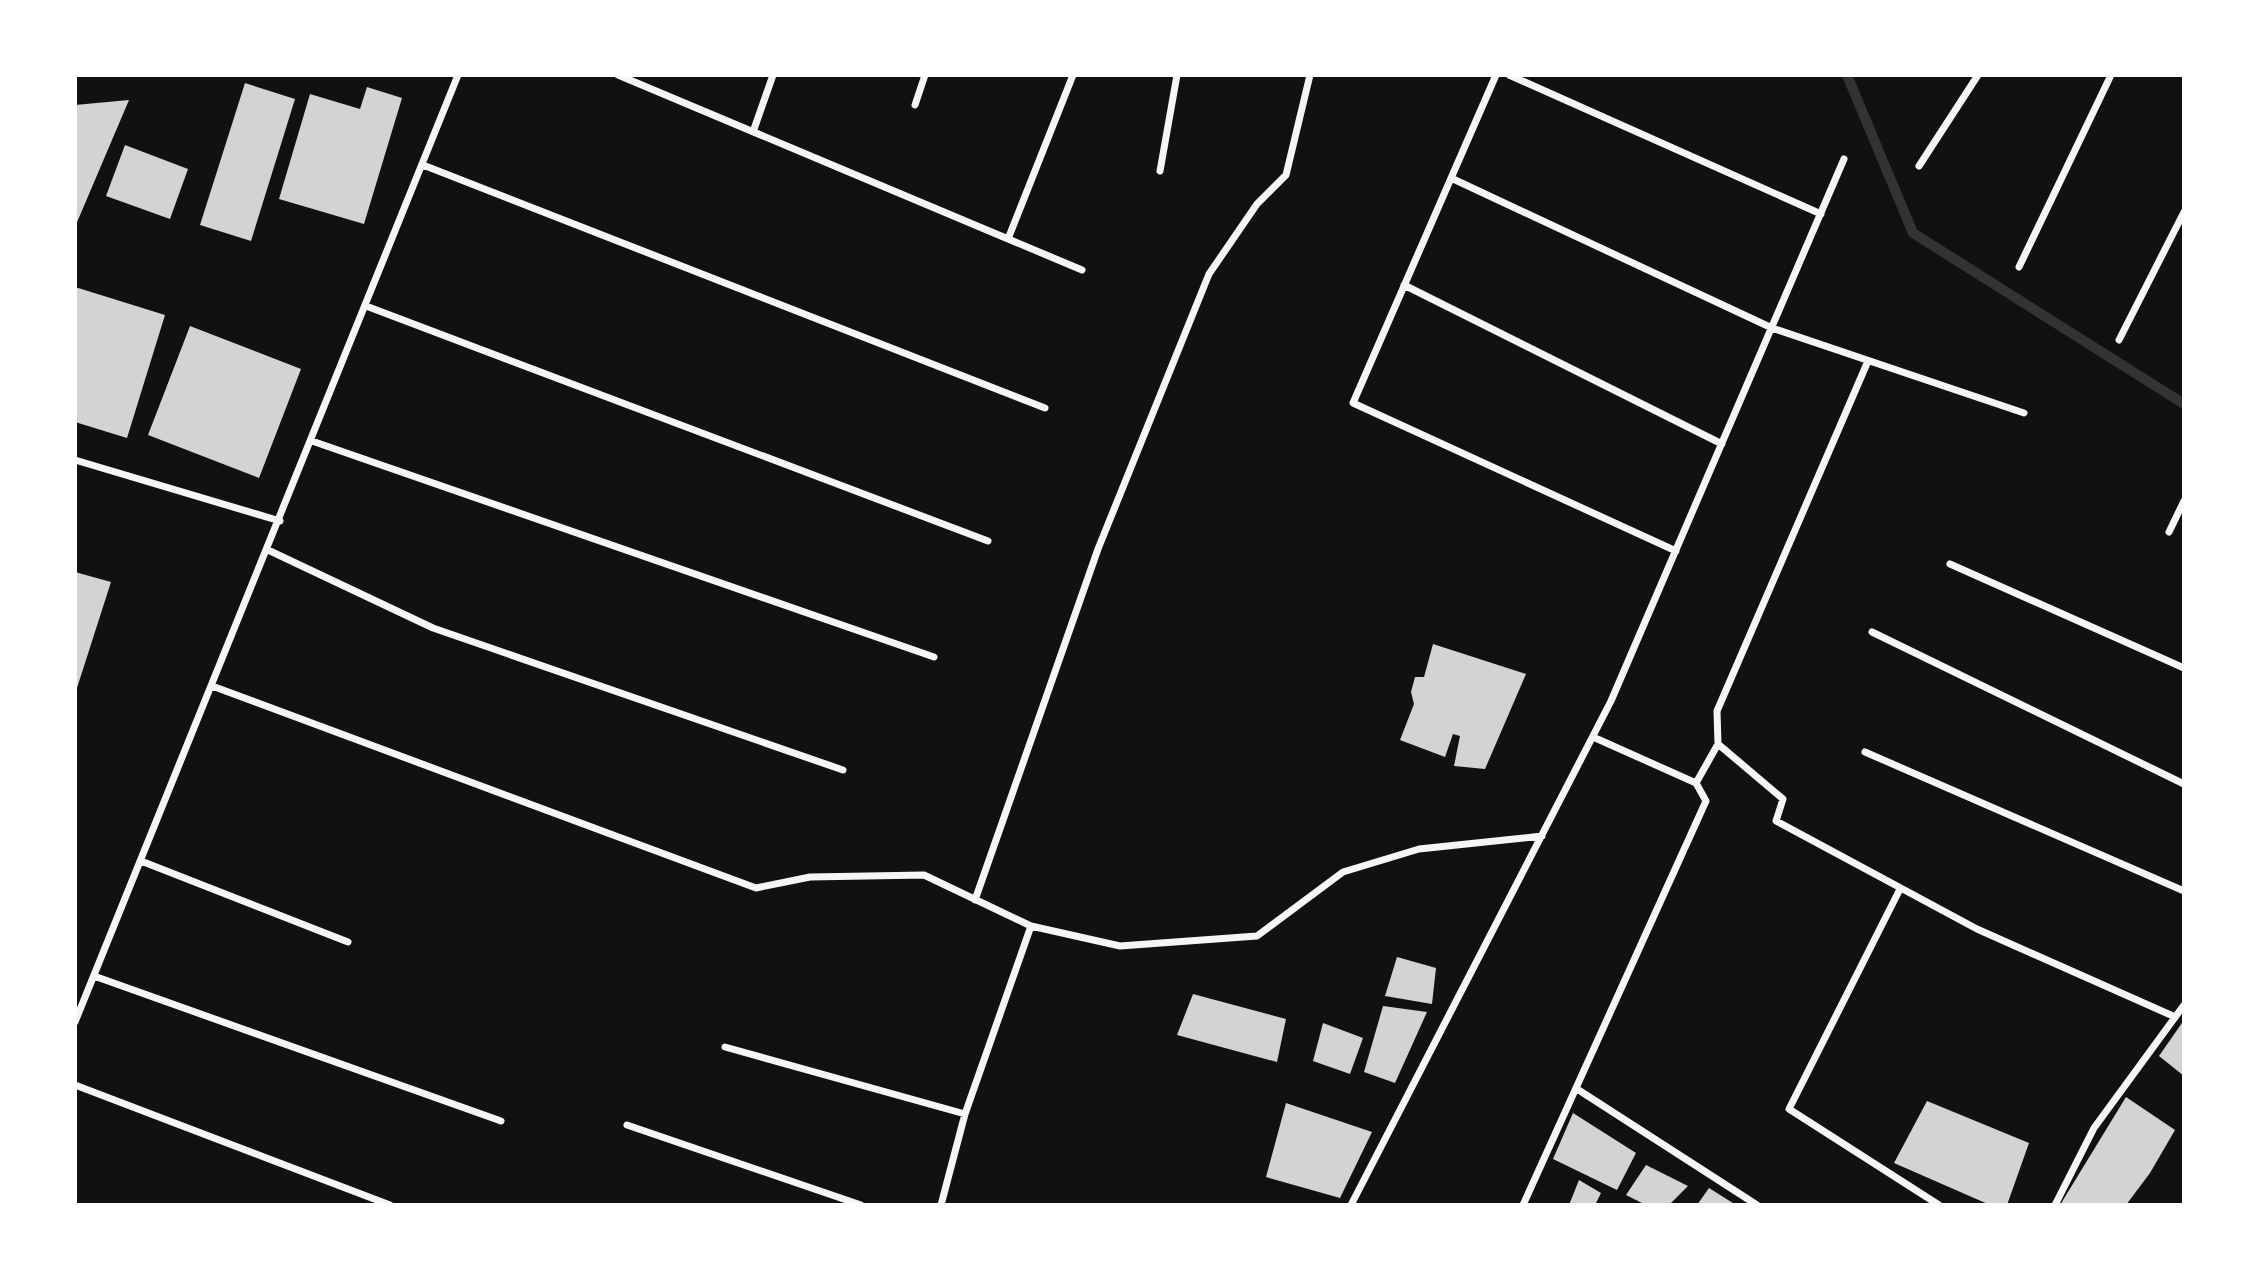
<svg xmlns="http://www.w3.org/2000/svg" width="2259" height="1280" viewBox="0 0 2259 1280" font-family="Karla,sans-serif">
	<rect width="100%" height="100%" fill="#111"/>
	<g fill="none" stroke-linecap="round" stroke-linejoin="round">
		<!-- stream -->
		<path stroke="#333" stroke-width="10" d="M1847,75L1913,233L2184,404"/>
	</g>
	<!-- building -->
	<path fill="#d3d3d3" d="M245,83L295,99L251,241L200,225Z
		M367,87L402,98L364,224L279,199L310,94L360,109Z
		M129,100L75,227V105Z
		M125,145L188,169L170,219L106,196Z
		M75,287L165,315L127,438L75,422Z
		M190,326L301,369L259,478L148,435Z
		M75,572L111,582L76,691H75Z
		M1433,644L1526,674L1485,769L1454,766L1460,736L1453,734L1445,757L1400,740L1414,704L1411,692L1415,677H1424Z
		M1397,957L1436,968L1432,1004L1385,996Z
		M1193,994L1286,1019L1277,1062L1177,1035Z
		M1383,1006L1427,1012L1395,1083L1364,1072Z
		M2184,1020V1076L2159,1056Z
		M1323,1023L1363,1038L1350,1074L1313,1061Z
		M2126,1097L2175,1130L2150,1173L2126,1205H2060Z
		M1927,1101L2029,1143L2007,1205H1990L1894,1163Z
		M1286,1103L1372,1132L1340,1198L1266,1177Z
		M1573,1113L1636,1153L1617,1190L1553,1159Z
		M1646,1165L1688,1186L1669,1205H1646L1626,1195Z
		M1579,1180L1601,1193L1595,1205H1569Z
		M1709,1188L1736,1205H1697Z"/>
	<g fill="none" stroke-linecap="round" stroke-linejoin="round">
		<!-- minor -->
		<path stroke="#f5f5f5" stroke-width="7" d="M618,75L1082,270
			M1496,75L1353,403L1676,551
			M1509,75L1821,214
			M915,105L925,75
			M753,132L773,75
			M423,165L1045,408
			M1919,166L1978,75
			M1160,171L1177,75
			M1451,178L1772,328L2024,413
			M1008,239L1073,75
			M2019,267L2111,75
			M1404,285L1722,444
			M366,306L988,541
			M2119,340L2184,212
			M312,441L934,657
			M75,460L280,521
			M2169,532L2184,501
			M268,550L433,628L843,770
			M1950,564L2184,668
			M1872,632L2184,784
			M212,686L756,888L810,877L924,875L1031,926L1120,946L1257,936L1343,872L1419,849L1542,836
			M1593,737L1696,783L1718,744L1783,799L1776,821L1977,929L2173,1016
			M1718,744L1717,711L1868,361
			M1865,752L2184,891
			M141,861L348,942
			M1900,889L1789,1109L1939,1205
			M975,900L1098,549L1209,274L1257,204L1286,175L1310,75
			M94,976L501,1121
			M75,1022L458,75
			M725,1047L965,1114
			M75,1085L390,1205
			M1577,1089L1757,1205
			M627,1125L861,1205
			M941,1205L965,1114L1031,926
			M1351,1205L1611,701L1844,159
			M1523,1205L1706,801L1696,783
			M2055,1205L2094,1128L2184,1005"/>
	</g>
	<!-- border -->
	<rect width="2259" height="1280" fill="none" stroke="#ffffff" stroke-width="154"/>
</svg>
